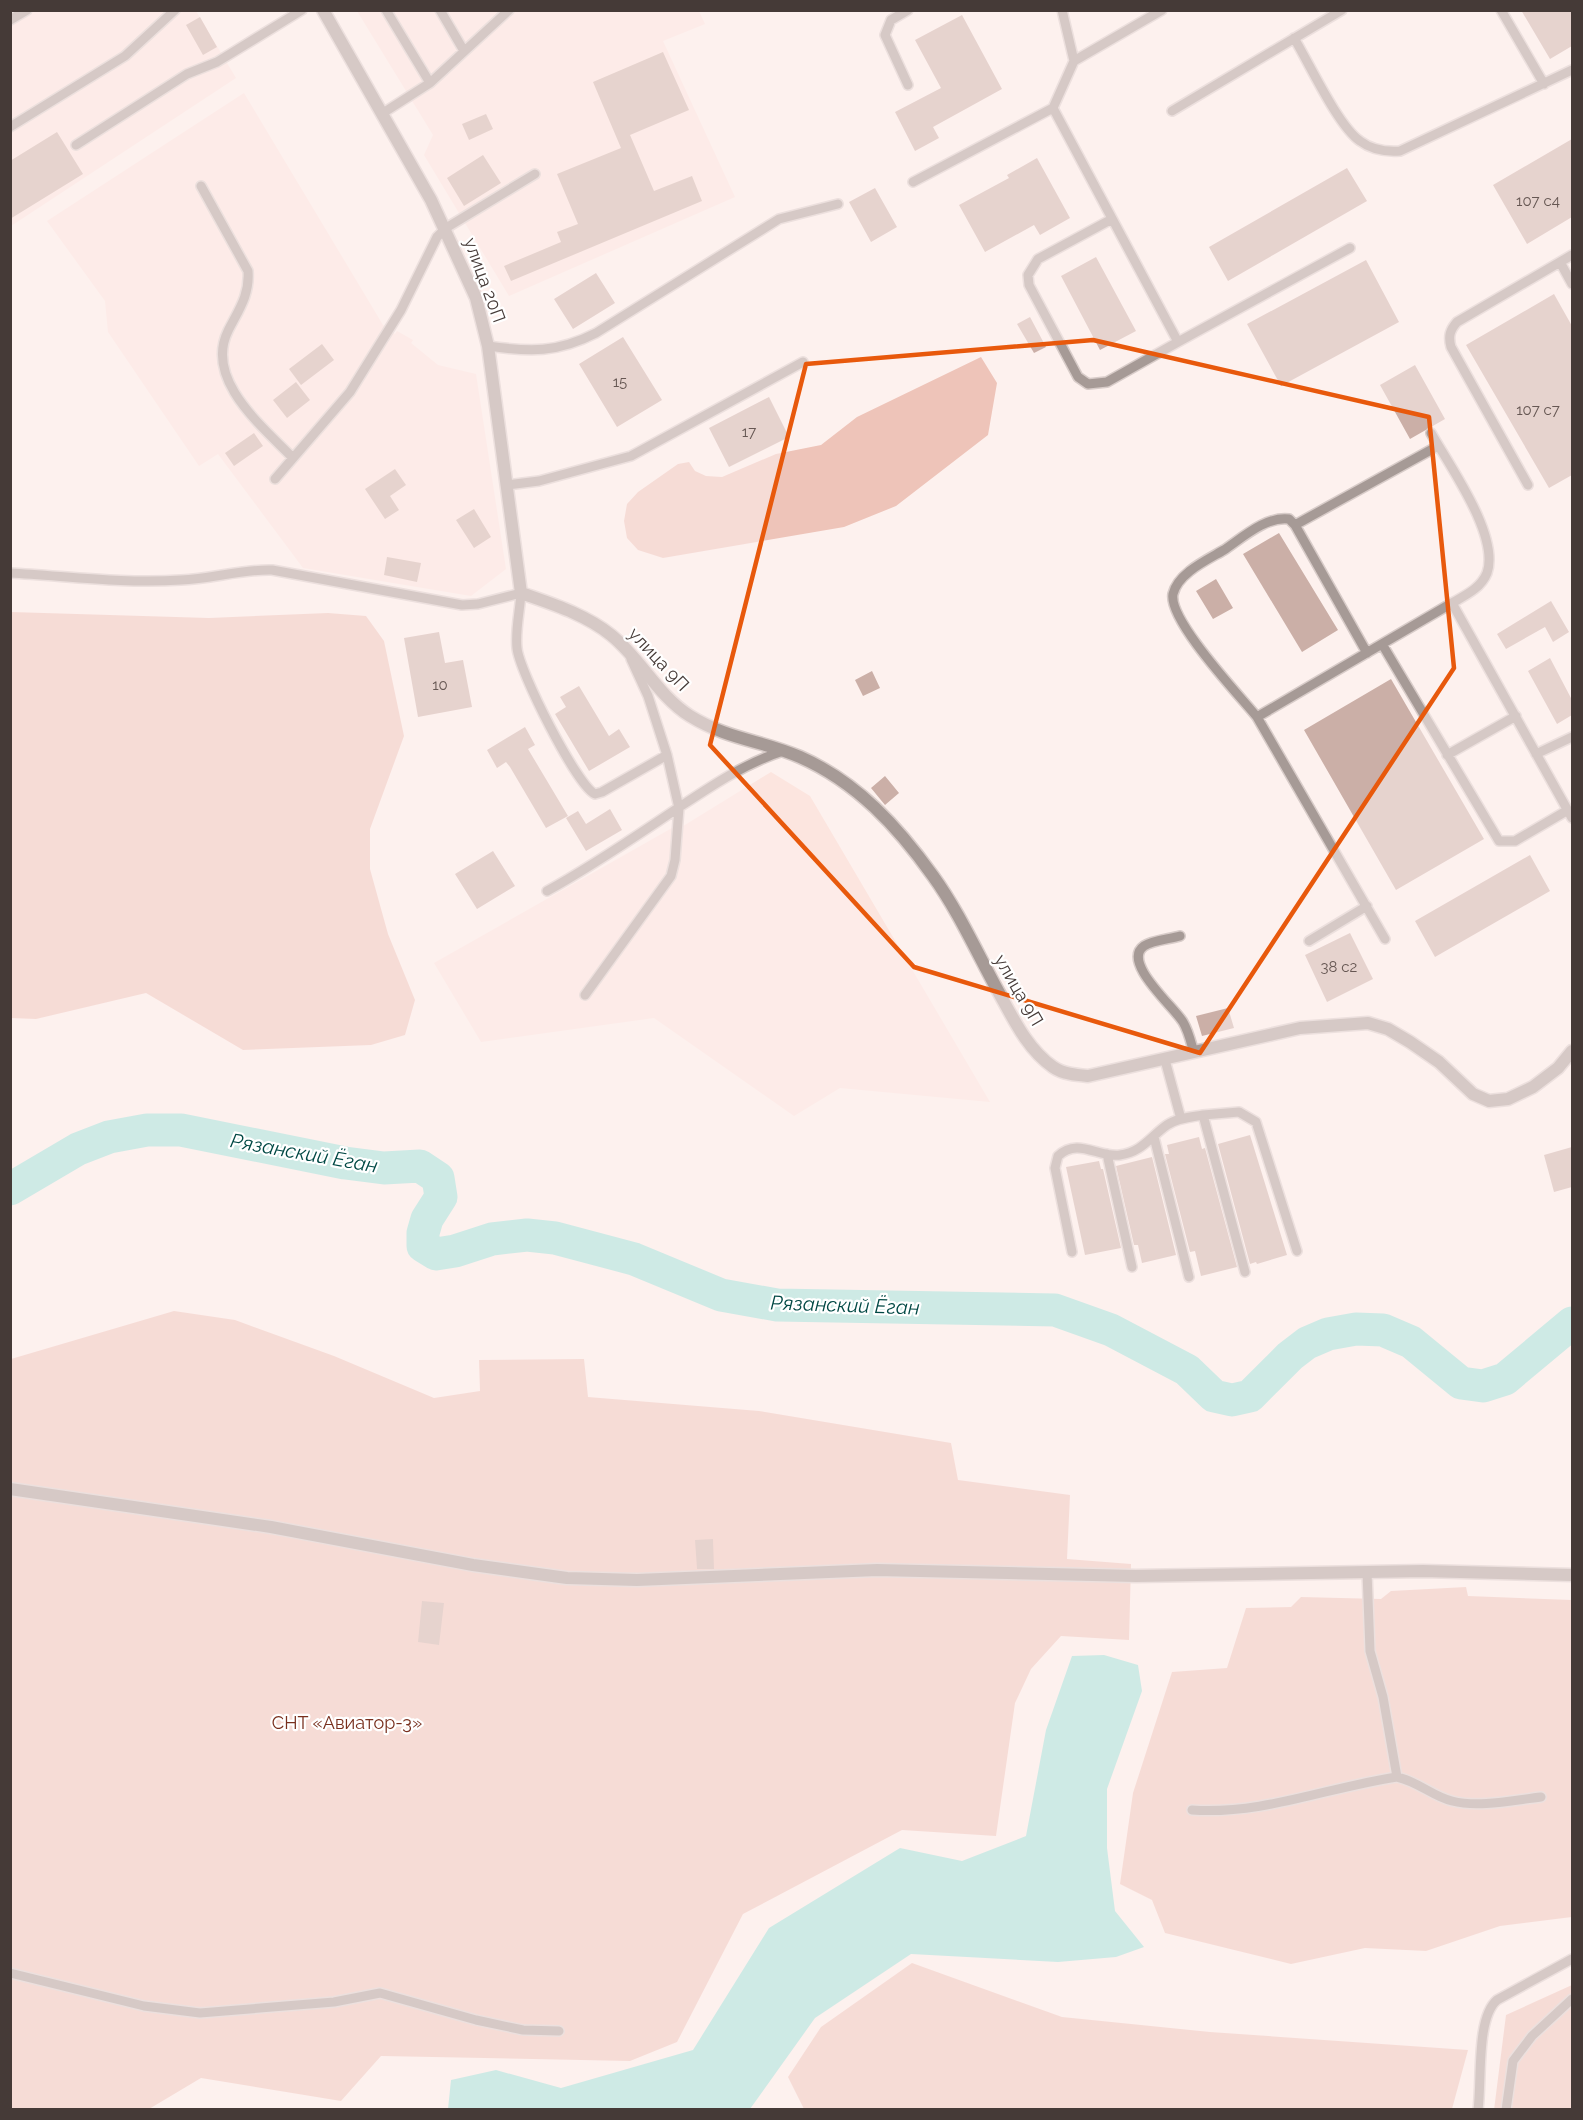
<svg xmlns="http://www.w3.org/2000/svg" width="1583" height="2120" viewBox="0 0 1583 2120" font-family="Raleway,sans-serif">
	<rect width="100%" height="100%" fill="#fdf1ee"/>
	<!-- built -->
	<path fill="#fce5df" d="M10,11H196L236,78L11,226Z
		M357,11H699L705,24L663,41L735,197L509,296L424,155L433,135Z
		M244,93L383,325L395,334L397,331L413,340L411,343L438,365L476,374L506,569L471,596L303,568L218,454L199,466L108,332L105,301L47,221Z
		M771,772L810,796L990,1102L840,1088L794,1116L654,1018L481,1042L434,963L672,828H680Z"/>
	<!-- green -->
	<path fill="#eec4b9" d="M981,357L997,383L988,435L896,506L844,527L663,558L638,550L627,538L624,521L627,504L638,492L678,464L689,462L695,471L706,476L722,477L776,454L821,445L857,417Z
		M11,612L209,618L328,613L366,616L384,641L404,736L370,829V869L388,934L415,1000L405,1035L371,1045L243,1050L146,993L36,1019L11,1018Z
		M174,1311L235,1320L334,1356L434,1398L480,1391L479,1360L584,1359L588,1397L759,1411L951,1443L958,1480L1070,1495L1067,1559L1131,1564L1129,1640L1061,1636L1031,1669L1015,1703L996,1836L902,1830L743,1914L677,2042L630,2061L381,2056L341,2101L201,2078L149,2109L11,2110V1359Z
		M1466,1587L1468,1596L1572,1600V1917L1500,1926L1426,1951L1365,1948L1291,1964L1165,1933L1152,1900L1120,1884L1133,1793L1172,1672L1227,1668L1246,1608L1291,1607L1301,1597L1381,1599L1391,1591Z
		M912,1963L1062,2017L1210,2032L1468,2050L1452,2109H804L788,2077L821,2027Z
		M1572,1985V2109L1494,2110L1506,2015Z"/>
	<!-- water -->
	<path fill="#96e2da" d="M1104,1655L1138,1665L1142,1691L1107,1789V1848L1115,1911L1144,1947L1116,1957L1058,1962L911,1954L815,2018L750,2109H448L451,2080L496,2070L561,2088L693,2050L769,1928L900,1848L962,1861L1026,1836L1046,1730L1072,1656Z"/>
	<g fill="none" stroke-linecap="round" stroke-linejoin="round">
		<!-- river -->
		<path stroke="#96e2da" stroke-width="33" d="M10,1189L78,1149L109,1137L147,1130H181L345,1163L384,1168L420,1166L438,1178L441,1197L427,1219L423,1233V1246L436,1254L455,1251L492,1239L527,1235L555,1238L634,1259L721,1295L777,1305L1055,1310L1111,1330L1187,1370L1214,1396L1232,1400L1250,1396L1290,1356L1307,1343L1328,1334L1356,1329L1383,1330L1411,1342L1461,1383L1483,1386L1505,1379L1572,1323"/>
	</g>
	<!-- building -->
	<path fill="#cbafa7" d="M1521,10H1572V46L1550,59Z
		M962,15L1002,89L933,127L939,138L915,151L895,112L941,88L915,40Z
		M200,17L217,47L203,55L186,25Z
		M663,52L689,110L630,135L654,191L692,176L702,201L511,281L504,266L561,242L557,232L578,224L557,174L621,148L593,82Z
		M486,114L493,129L469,140L462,124Z
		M57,132L83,174L10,219V161Z
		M1572,139V217L1527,244L1493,185Z
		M483,155L501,183L464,206L447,178Z
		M1037,158L1070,218L1040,235L1034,225L985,252L959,205L1009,178L1007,175Z
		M1347,168L1367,201L1228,281L1209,247Z
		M875,188L897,227L871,242L849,202Z
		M1096,257L1136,331L1100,350L1061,276Z
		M1366,260L1399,322L1281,386L1247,324Z
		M596,273L615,303L573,329L554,299Z
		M1554,294L1572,326V475L1549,488L1466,345Z
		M1030,317L1046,347L1034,353L1017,324Z
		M623,337L662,400L617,427L579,364Z
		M322,344L334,360L301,385L289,369Z
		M1415,365L1445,419L1410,439L1380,385Z
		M296,382L310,400L287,418L273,400Z
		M769,397L789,437L729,467L709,428Z
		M254,433L263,446L234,466L225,453Z
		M395,469L406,485L390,496L399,510L385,519L365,489Z
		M474,509L491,537L474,548L456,520Z
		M1279,533L1338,630L1302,652L1243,554Z
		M387,557L421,563L417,582L384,575Z
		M1216,579L1233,608L1213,619L1196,591Z
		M1551,601L1569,632L1553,642L1545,627L1506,649L1497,634Z
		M439,632L445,663L463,660L472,707L418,717L404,638Z
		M1550,658L1572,700V715L1557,724L1528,671Z
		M872,671L880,688L863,696L855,680Z
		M1391,679L1484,839L1396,890L1304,730Z
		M579,686L609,736L619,729L630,747L589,771L555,714L566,707L560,697Z
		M525,727L535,745L528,749L568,816L546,828L510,767L506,762L497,768L487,750Z
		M885,776L899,793L885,805L871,788Z
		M610,809L622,830L586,851L566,818L578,811L586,824Z
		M493,851L515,886L477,909L455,874Z
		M1530,855L1550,891L1435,957L1415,921Z
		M1350,933L1373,979L1327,1002L1305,955Z
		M1228,1008L1234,1028L1202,1036L1196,1016Z
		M1250,1135L1287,1255L1257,1264L1256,1262L1250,1264L1218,1144Z
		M1199,1137L1202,1149L1205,1148L1237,1267L1201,1276L1195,1251L1190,1252L1165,1154H1169L1167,1145Z
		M1572,1147V1187L1554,1192L1544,1155Z
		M1152,1157L1176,1255L1142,1263L1138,1245H1134L1116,1166Z
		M1099,1161L1101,1169H1103L1121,1248L1085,1255L1066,1167Z
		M713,1539L714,1569H697L695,1540Z
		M422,1601L444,1603L439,1645L418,1642Z"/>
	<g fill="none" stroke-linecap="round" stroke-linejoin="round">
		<defs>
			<path id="service" d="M386,10L430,83
				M440,10L464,51
				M908,10L891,20L885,35L908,85
				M1062,10L1074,61L1053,108L1178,342L1350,248
				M1501,10L1544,84
				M10,20L27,10
				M1294,38C1309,63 1338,126 1360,141C1372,150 1386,152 1400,151L1572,70
				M1074,61L1162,10
				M1172,111L1342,10
				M383,113L430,83L509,10
				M10,127L125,56L175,10
				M76,145L187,74L217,62L302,10
				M913,182L1053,108
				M201,186L248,271C250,295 238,311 228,331C204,380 263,427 293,458
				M1112,219L1038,259L1028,275L1029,285L1078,377L1088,384L1107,382L1178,342
				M1560,262L1572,284
				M488,346C530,352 557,353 596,333L779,219L838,204
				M1431,433C1449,465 1500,536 1487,573C1481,588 1466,595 1452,603L1572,818
				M275,479L350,392L401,310L437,237L446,228L535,174
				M507,485L539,481L631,456L803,362
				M1528,485L1451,347C1448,336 1450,330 1457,322L1572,255
				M1295,525L1438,446
				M10,573C67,576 124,584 181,580C212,579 241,569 272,570L462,605L478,604L521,593C520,610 515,631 517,648C519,671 577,786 595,794L602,792L667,755
				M1382,644L1499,841H1515L1568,810
				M1257,717C1239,695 1168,620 1173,594C1178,573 1207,560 1224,550C1242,538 1266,516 1289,519L1295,525L1367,653
				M1536,754L1572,737
				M1447,755L1516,716
				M547,891C591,867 633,838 675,810C710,787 743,764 783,751
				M1180,936C1170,939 1153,940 1144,946C1121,962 1174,1007 1183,1022C1189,1032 1191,1043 1194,1053
				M1385,939L1257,717L1452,603
				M1309,941L1367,906
				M585,995L671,876L675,860L679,808L667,755L648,696L631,659
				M1165,1060L1181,1119
				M1154,1137L1189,1277
				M1107,1154L1132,1267
				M1072,1252L1055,1168L1058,1156C1078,1137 1098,1158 1120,1155C1142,1152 1150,1137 1167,1125C1177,1118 1191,1117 1203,1115
				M1245,1272L1203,1115L1239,1112L1256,1122L1297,1251
				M1397,1777C1419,1782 1432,1796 1452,1801C1479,1808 1514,1800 1541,1797
				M1192,1810C1262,1815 1329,1787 1397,1777L1383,1697L1370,1651L1367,1572
				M10,1973L144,2006L200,2013L334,2002L380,1993L476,2020L523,2030L559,2031
				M1478,2110C1482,2080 1476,2018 1497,2000L1572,1959
				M1506,2110L1513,2061L1532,2036L1572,1999"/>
			<path id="minor" d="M323,10L431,200L476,298L488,346L521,593C552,604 585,614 611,635C641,659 657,695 690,716C729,740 761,740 800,757C857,782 898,827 933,876C959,912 977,953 998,991C1013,1018 1027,1049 1053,1067C1063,1074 1076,1075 1088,1076L1300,1028L1368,1023L1388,1029L1410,1042L1439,1062L1473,1094L1489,1101L1508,1099L1533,1087L1558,1068L1572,1051
				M10,1489L271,1527L473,1565L567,1578L637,1580L877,1570L1136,1576L1423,1571L1572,1575"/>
		</defs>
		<!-- service casing -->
		<use href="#service" stroke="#d8ccc9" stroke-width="12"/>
		<!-- minor casing -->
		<use href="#minor" stroke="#d8ccc9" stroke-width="15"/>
		<!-- service -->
		<use href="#service" stroke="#a69a96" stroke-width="9"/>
		<!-- minor -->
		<use href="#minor" stroke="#a69a96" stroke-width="12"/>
	</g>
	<!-- marked area -->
	<path d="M0 0H1583V2120H0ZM1093,340L1429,417L1454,668L1200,1053L914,967L710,745L806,364Z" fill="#fdf1ee" fill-opacity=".55" fill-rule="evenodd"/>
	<path fill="none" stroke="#e8590c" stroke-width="4.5" stroke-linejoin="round" d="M1093,340L1429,417L1454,668L1200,1053L914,967L710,745L806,364Z"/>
	<g text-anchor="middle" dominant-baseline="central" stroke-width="4.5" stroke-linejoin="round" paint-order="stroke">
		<!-- number labels -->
		<g font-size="15" fill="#665753">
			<text x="1538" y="201">107 с4</text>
			<text x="620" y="382">15</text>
			<text x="1538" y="410">107 с7</text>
			<text x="749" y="432">17</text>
			<text x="440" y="685">10</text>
			<text x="1339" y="967">38 с2</text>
		</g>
		<!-- street labels -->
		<g font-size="18" fill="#453a37" stroke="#fff">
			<text transform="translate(485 280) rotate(70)">улица 20П</text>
			<text transform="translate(659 659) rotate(47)">улица 9П</text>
			<text transform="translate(1019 990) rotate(60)">улица 9П</text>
		</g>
		<!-- park labels -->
		<g font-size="18" fill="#782f1d" stroke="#fff">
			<text x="347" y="1722">СНТ «Авиатор-3»</text>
		</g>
		<!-- water labels -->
		<g font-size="20" font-style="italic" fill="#004844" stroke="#fff">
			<text transform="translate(304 1153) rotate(10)">Рязанский Ёган</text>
			<text transform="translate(845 1305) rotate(2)">Рязанский Ёган</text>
		</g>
	</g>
	<!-- border -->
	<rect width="1583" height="2120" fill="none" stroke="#453a37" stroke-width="24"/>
</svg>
